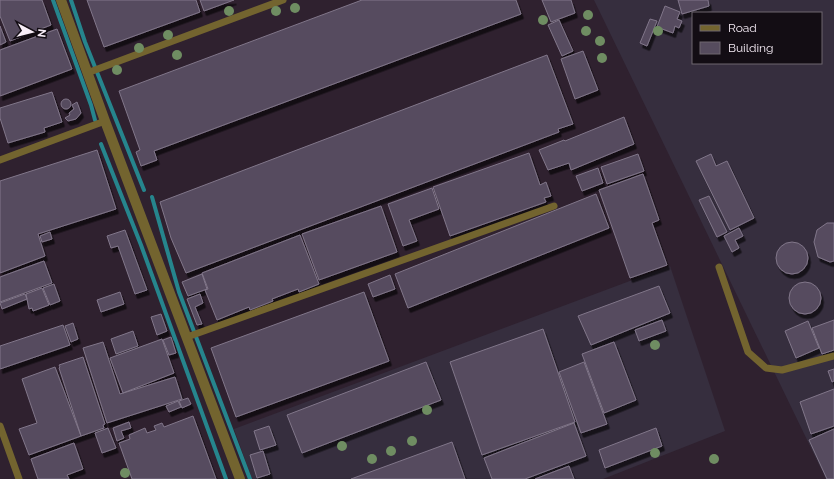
<svg xmlns="http://www.w3.org/2000/svg" width="834" height="479" viewBox="0 0 834 479" font-family="Raleway,sans-serif">
	<defs>
		<filter id="shadow"><feDropShadow dx="2.5" dy="4.5" stdDeviation="0" flood-color="#0009"/></filter>
	</defs>
	<rect width="100%" height="100%" fill="#2f212f"/>
	<!-- industrial -->
	<path fill="#362e3e" fill-rule="evenodd" d="M594,0H834V479H826ZM693,13H821V63H693Z
		M670,266L725,431L603,479H252L234,429Z"/>
	<g fill="none" stroke-linecap="round" stroke-linejoin="round">
		<!-- stream -->
		<path stroke="#26858d" stroke-width="4" d="M53,0L91,105L95,120
			M71,0L85,42L144,190
			M101,144L141,245L226,479
			M152,197L179,292L250,479"/>
	</g>
	<!-- building -->
	<path fill="#564c5e" stroke="#81768a" filter="url(#shadow)" d="M0,0H42L51,25L10,41L0,16Z
		M87,0H196L200,12L104,47Z
		M200,0H234L204,11Z
		M362,0H516L521,14L154,151L157,160L141,166L136,152L140,150L119,91Z
		M542,0H571L575,13L551,22Z
		M678,0H708L709,6L682,14Z
		M665,6L680,12L677,19L682,21L679,28L675,26L673,33L657,27Z
		M650,19L657,21L647,46L640,43Z
		M559,20L573,51L562,56L548,25Z
		M0,26L6,42L0,45Z
		M57,29L72,69L0,96V50Z
		M583,51L598,90L575,99L561,59Z
		M547,55L573,124L558,129L559,132L186,273L171,238L160,202Z
		M52,92L62,122L44,128L45,132L8,143L0,118V108Z
		M61 104a5 5 0 1 1 10 0a5 5 0 1 1-10 0Z
		M77,102L81,113L76,119L68,121L65,118L70,115L69,113L74,109L72,105Z
		M624,117L634,144L571,170L569,163L548,170L539,150L564,140L565,141Z
		M97,150L116,209L38,234L45,256L0,273V181Z
		M529,153L540,185L546,182L551,196L544,198L546,202L450,236L433,187Z
		M638,154L644,171L607,184L601,167Z
		M711,154L716,166L727,161L754,218L730,230L696,161Z
		M598,168L603,183L582,191L576,176Z
		M643,174L659,220L652,223L667,265L630,278L599,190Z
		M432,188L439,209L409,220L417,241L403,246L388,204Z
		M596,194L609,228L408,308L395,274Z
		M709,196L727,232L717,237L699,200Z
		M381,206L397,252L319,280L302,234Z
		M827,223H834V261L830,262L818,257L814,242L817,230Z
		M739,228L743,236L735,240L739,248L732,252L724,236Z
		M125,230L147,290L135,294L118,246L111,248L107,236Z
		M50,232L52,239L42,242L40,236Z
		M300,235L319,284L299,292L298,289L272,299L273,301L250,310L249,307L217,320L205,290L208,289L202,273Z
		M776 258a16 16 0 1 1 32 0a16 16 0 1 1-32 0Z
		M44,261L52,283L0,302V277Z
		M202,274L207,289L188,296L182,282Z
		M390,275L395,289L373,297L368,284Z
		M789 298a16 16 0 1 1 32 0a16 16 0 1 1-32 0Z
		M54,284L60,301L50,305L43,288Z
		M659,286L670,313L591,345L578,316Z
		M42,288L49,305L33,311L32,308L29,309L26,294Z
		M120,292L124,304L101,312L97,300Z
		M364,292L389,361L236,417L211,348Z
		M25,294L27,299L2,309L0,303Z
		M200,294L203,303L195,307L202,324L197,325L187,299Z
		M161,314L167,331L157,335L151,317Z
		M662,320L666,331L639,341L635,330Z
		M834,320V350L822,354L812,328Z
		M808,321L819,348L796,358L785,331Z
		M73,323L78,339L71,342L65,326Z
		M63,325L70,345L0,369V346Z
		M543,329L575,422L482,455L450,362Z
		M133,331L138,346L116,354L111,339Z
		M171,337L176,353L169,355L163,340Z
		M162,339L174,373L123,393L110,358Z
		M103,342L120,394L175,377L182,399L107,423L83,348Z
		M614,342L636,400L604,413L582,354Z
		M83,357L105,424L103,425L104,428L81,436L59,368L60,367L59,365Z
		M426,362L441,400L302,453L287,415Z
		M584,362L607,424L581,433L559,372Z
		M55,367L81,436L29,455L19,429L37,423L22,379Z
		M834,369V381L832,382L828,371Z
		M834,389V426L811,434L800,402Z
		M188,398L191,404L182,408L179,401Z
		M178,401L181,407L169,412L166,406Z
		M193,416L216,479H132L119,443L130,439L129,435L145,428L147,433L156,430L154,426L162,423L164,427Z
		M129,422L131,428L121,431L124,438L117,441L113,428Z
		M574,423L586,456L525,479H492L484,458Z
		M269,426L276,445L260,450L254,431Z
		M108,428L116,448L102,453L95,433Z
		M656,428L662,446L605,468L599,450Z
		M834,429V479H827L809,440Z
		M452,442L465,479H351Z
		M74,443L83,469L67,475L69,479H38L31,459Z
		M263,451L270,474L257,478L250,455Z
		M569,466L574,479H535Z"/>
	<g fill="none" stroke-linecap="round" stroke-linejoin="round">
		<!-- lane -->
		<path stroke="#73642f" stroke-width="7" d="M87,73L283,0
			M0,160L105,121
			M719,267L748,352L766,368L782,370L834,356
			M187,337L554,206
			M0,426L19,479"/>
		<!-- street -->
		<path stroke="#73642f" stroke-width="10" d="M61,0L105,121L240,479"/>
	</g>
	<!-- trees -->
	<g fill="#6f8d62">
		<circle cx="295" cy="8" r="5"/>
		<circle cx="229" cy="11" r="5"/>
		<circle cx="276" cy="11" r="5"/>
		<circle cx="588" cy="15" r="5"/>
		<circle cx="543" cy="20" r="5"/>
		<circle cx="586" cy="31" r="5"/>
		<circle cx="658" cy="31" r="5"/>
		<circle cx="168" cy="35" r="5"/>
		<circle cx="600" cy="41" r="5"/>
		<circle cx="139" cy="48" r="5"/>
		<circle cx="177" cy="55" r="5"/>
		<circle cx="602" cy="58" r="5"/>
		<circle cx="117" cy="70" r="5"/>
		<circle cx="655" cy="345" r="5"/>
		<circle cx="427" cy="410" r="5"/>
		<circle cx="412" cy="441" r="5"/>
		<circle cx="342" cy="446" r="5"/>
		<circle cx="391" cy="451" r="5"/>
		<circle cx="655" cy="453" r="5"/>
		<circle cx="372" cy="459" r="5"/>
		<circle cx="714" cy="459" r="5"/>
		<circle cx="125" cy="473" r="5"/>
	</g>
	<!-- legend -->
	<rect x="692" y="12" width="130" height="52" fill="#130d14" stroke="#6e676f"/>
	<rect x="700" y="25" width="20" height="6" fill="#73642f" stroke="#6e676f"/>
	<text x="728" y="32" font-size="12" fill="#f7edf7">Road</text>
	<rect x="700" y="42" width="20" height="12" fill="#564c5e" stroke="#6e676f"/>
	<text x="728" y="52" font-size="12" fill="#f7edf7">Building</text>
	<!-- north arrow -->
	<g transform="translate(32 32) rotate(97)" stroke="#130d14" stroke-width="3" paint-order="stroke">
	<path d="M0-3L7 15L0 10L-7 15Z" fill="#f7edf7"/>
	<text y="-6" font-size="11" font-weight="bold" text-anchor="middle" fill="#f7edf7">N</text>
	</g>
</svg>
